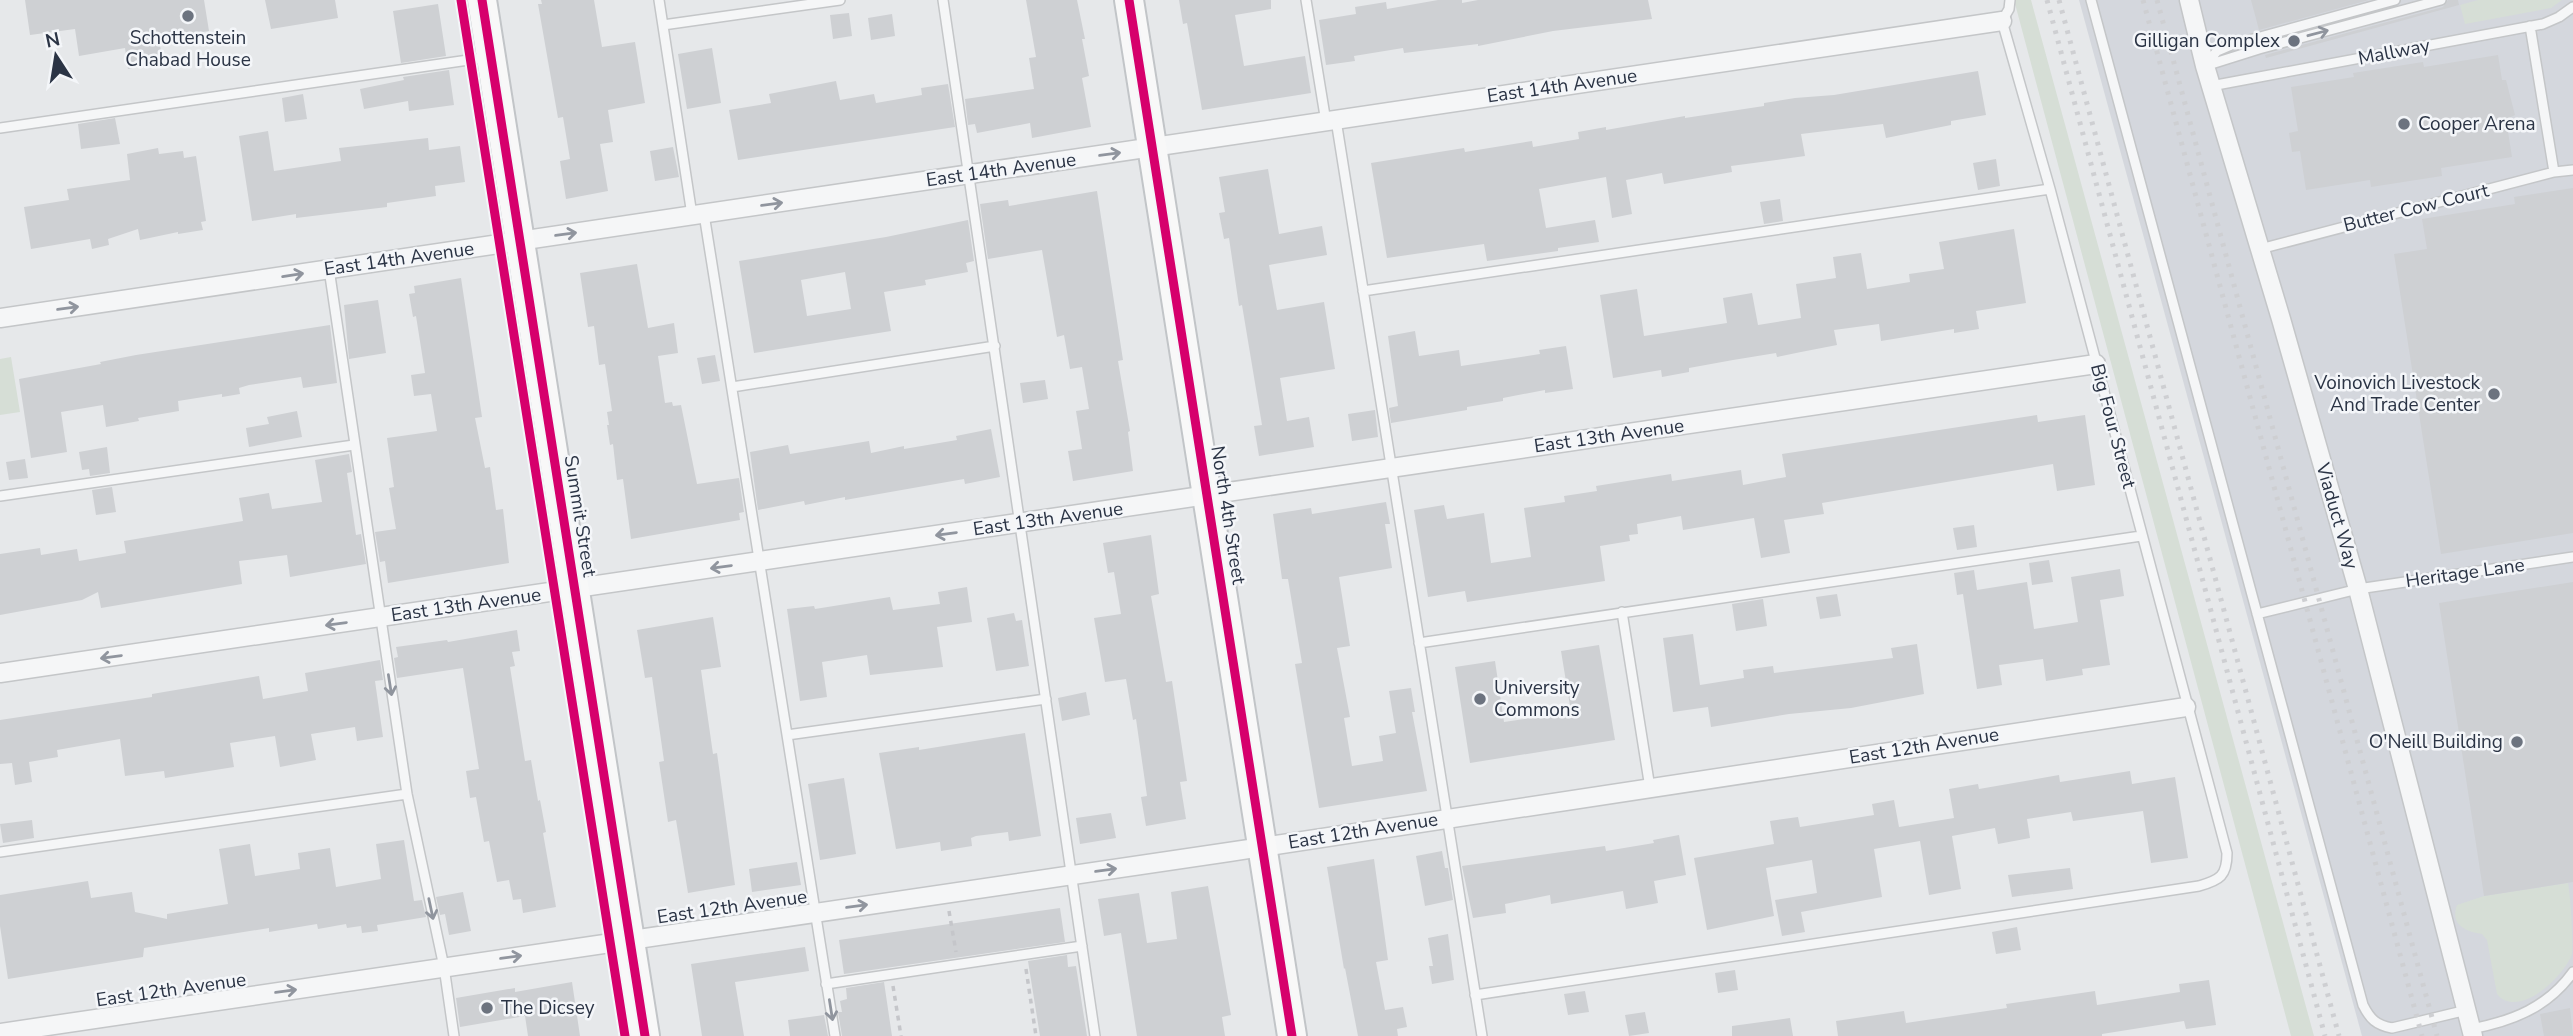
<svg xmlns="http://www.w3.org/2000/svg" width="2573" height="1036" viewBox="0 0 2573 1036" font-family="'Nunito Sans',sans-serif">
	<rect width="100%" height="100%" fill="#e6e8ea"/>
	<!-- built -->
	<path fill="#d4d7dd" d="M2079,0H2573V1036H2362Z"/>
	<!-- green -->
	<path fill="#d6ded6" d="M2014,0H2031L2314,1036H2291Z
		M2478,0H2562L2551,8L2465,24L2460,5Z
		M11,357L20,412L0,415V359Z
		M2568,883C2571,899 2573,939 2572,954C2564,977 2518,1020 2497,994L2487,940L2482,934C2465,931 2450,925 2457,905L2484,896Z"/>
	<!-- building -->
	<path fill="#ced0d3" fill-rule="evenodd" d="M25,0H204L209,31L159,39L163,64L128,69L125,48L79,56L75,29L30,35Z
		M265,0H335L338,18L271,29Z
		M541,0H594L602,47L635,42L645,103L608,110L613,142L600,144L608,191L566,199L560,161L570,159L563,117L558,118L538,4H542Z
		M1026,0H1077L1085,39H1082L1089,76L1082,78L1091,127L1032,138L1030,123L977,133L975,124L968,125L965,99L1034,89L1029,58L1036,57Z
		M1179,0H1271V9L1235,15L1244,66L1305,56L1311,93L1202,110L1187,23L1183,24Z
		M1438,0H1462V3L1478,0H1648L1652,19L1553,31L1478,46V44L1404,53L1403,48L1354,56L1355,61L1326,65L1319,20L1356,14L1355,7L1386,2L1387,9Z
		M2251,0H2369L2259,30Z
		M2448,0H2458L2459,5L2266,58L2265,55L2443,7Z
		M438,4L446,56L401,63L393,11Z
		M849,13L852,36L833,39L830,15Z
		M892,14L895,36L871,40L868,18Z
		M712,48L721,103L687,109L678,54Z
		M2498,55L2502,80H2506L2515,115L2511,117L2513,132H2508L2512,157L2441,168L2442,176L2371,187L2370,180L2306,190L2300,151L2292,152L2289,133L2298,131L2291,87L2354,77L2353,73L2423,62L2424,67Z
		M449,70L454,105L409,111L408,101L364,109L360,89L404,80L403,77Z
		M1978,71L1986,115L1951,121V125L1886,138L1883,124L1801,134L1805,156L1731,166L1732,172L1664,184L1662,173L1626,180L1632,214L1612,218L1606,177L1539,189L1546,228L1595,220L1599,242L1558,248V251L1487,261L1484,244L1387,258L1371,163L1464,148L1465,152L1532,141L1533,147L1579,139L1578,132L1606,127V130L1685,116V118L1764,106V103L1795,98L1834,95Z
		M836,81L840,100L874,94L876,103L922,95L921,88L948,84L955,127L738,160L729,110L771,103L769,94Z
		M303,94L307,119L285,122L282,98Z
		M115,118L120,144L81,149L78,124Z
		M268,131L274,171L341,161L339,148L428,138L429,150L460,146L465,182L435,186L436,196L387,203V207L296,218V214L252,221L239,136Z
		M673,147L679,177L655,181L650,151Z
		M158,148L159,154L183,151L184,158L196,156L206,221L201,222L203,230L178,234V232L140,240L138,229L108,239L109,245L92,249L90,239L31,249L24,207L69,200L67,189L130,180L127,154Z
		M1996,159L2000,186L1978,190L1973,163Z
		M1268,169L1279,234L1322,226L1327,255L1269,265L1277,310L1324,302L1335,369L1280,378L1287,421L1309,417L1314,447L1259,456L1254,426L1262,425L1242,305L1239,306L1229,238L1224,239L1219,213L1225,212L1219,177Z
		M2573,188V533L2441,554L2394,254L2427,249L2422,219L2515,204L2514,197Z
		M1097,191L1123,360L1118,361L1130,431L1128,432L1133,471L1073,481L1068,451L1082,449L1076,411L1089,409L1082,367L1070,369L1064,335L1057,337L1042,250L988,259L980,204L1008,200L1009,206Z
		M1780,199L1783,221L1764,224L1760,202Z
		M968,220L974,261L966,263L968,272L925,280L926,285L884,292L891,331L754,353L739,261L886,237ZM845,272L851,309L807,316L801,280Z
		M2014,229L2026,303L1976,311L1979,329L1954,333V329L1881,341L1879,324L1834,330L1837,345L1801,352L1777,357L1776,353L1733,360L1689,368V372L1662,377L1661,370L1613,378L1600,295L1637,289L1644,336L1727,323L1723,298L1752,293L1758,325L1801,318L1796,284L1836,278L1833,257L1861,253L1867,289L1910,282L1909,274L1944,269L1939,242Z
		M637,264L648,328L674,323L678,353L658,356L665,403L672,402L673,406L681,405L697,484L739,478L744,512L739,513L740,520L631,539L623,479L617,480L613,444L610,445L607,425H609L607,412L612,411L605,364L599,365L594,326L588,327L580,273Z
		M461,278L482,417L475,418L485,468L490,467L496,510L503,509L509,563L388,583L385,561L380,562L375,532L396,529L389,488L394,487L387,438L437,431L431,394L414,396L411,375L425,373L416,316L413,317L409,294L415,293L414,286Z
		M378,300L386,353L349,359L344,305Z
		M330,325L337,383L303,388L301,377L249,385L239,388L240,394L222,397V394L178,401L179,411L138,418L139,421L106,427L103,405L61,412L67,452L31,458L19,379L101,364L100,362L136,355Z
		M1415,331L1419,356L1459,350L1461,366L1540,354L1539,350L1566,346L1573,389L1545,393V390L1503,398V401L1467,407V410L1391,423L1389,408L1398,406L1388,336Z
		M715,355L720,381L702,384L697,358Z
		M1045,380L1048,399L1023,403L1020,383Z
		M1375,410L1378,437L1352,441L1348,414Z
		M297,411L302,437L249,447L246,428L269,424L267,417Z
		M2037,415L2038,422L2085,415L2095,485L2057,491L2053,464L1822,503L1824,514L1784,520L1790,553L1761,558L1754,518L1683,530L1681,516L1637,524L1638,534L1629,535L1630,541L1600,546L1605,581L1467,602L1465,591L1428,597L1414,510L1444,505L1447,519L1484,513L1491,563L1531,557L1524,508L1565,502L1564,496L1597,491L1596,486L1671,474L1672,481L1741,470L1743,485L1786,477L1782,454Z
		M991,429L1000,477L965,484L964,479L845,500V497L805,505L804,501L758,510L750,452L788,445L790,454L869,441L871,453L904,446V449L957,440L956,436Z
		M107,447L110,473L90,476L89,469L82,470L79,452Z
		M349,454L352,472L347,473L356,535L361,534L366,564L290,577L287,555L239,561L242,584L101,608L98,592L82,600L0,615V554L40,548L41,555L77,549L79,561L126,553L124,541L243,521L239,498L269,493L272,509L322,502L315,460Z
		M25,459L28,478L9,480L6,462Z
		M112,487L116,512L96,515L92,490Z
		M1386,502L1390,524H1385L1392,568L1339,577L1350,646L1337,648L1350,717L1344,718L1352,766L1383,761L1379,736L1396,733L1389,691L1411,688L1415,712H1412L1427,791L1319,808L1295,664L1302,663L1288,579H1282L1273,514L1311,508L1312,514Z
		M1974,525L1977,547L1957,550L1953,528Z
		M1151,535L1159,594L1151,596L1166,682L1172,681L1187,781L1180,782L1186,819L1146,826L1141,797L1147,796L1136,719L1133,720L1126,679L1105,682L1094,618L1121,614L1114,572L1108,573L1103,543Z
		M2049,560L2053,582L2032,585L2029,563Z
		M2120,569L2124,596L2100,600L2110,665L2082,669L2083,675L2046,681L2043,659L1999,665L2002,685L1977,689L1963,594L1957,595L1954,573L1974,570L1977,590L2027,582L2034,629L2078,622L2071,577Z
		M2573,582V882L2484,896L2439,603Z
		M967,587L972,622L937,627L943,667L870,675L867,655L822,662L827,697L800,701L787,609L814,606L815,609L890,597L893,610L940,604L938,592Z
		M1837,594L1841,616L1820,619L1816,597Z
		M1763,599L1767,626L1736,631L1732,604Z
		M1014,613L1016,621L1022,620L1029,666L996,671L987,618Z
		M713,617L721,667L701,670L713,754L717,753L735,885L688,893L676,820L668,822L659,762L664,761L652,677L645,678L637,630Z
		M517,630L520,651L512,652L515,666L510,667L525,761L531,760L538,801L540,800L546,832L543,833L556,907L523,913L521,899L513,900L509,880L497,882L489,841L484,842L476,797L470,798L466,771L479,769L463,668L397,678L394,658L398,657L396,647L447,640L448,642Z
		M1693,634L1700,685L1744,678L1743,670L1773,666L1774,673L1893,658L1891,648L1917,644L1924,694L1851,708L1789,714L1711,727L1708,707L1673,712L1663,638Z
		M1599,645L1615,740L1470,763L1455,667L1495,661L1504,722L1571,712L1561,651Z
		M380,660L383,680L375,681L383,737L357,741L355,727L311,734L316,760L280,767L275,736L230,743L234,767L165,778L164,771L125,776L120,739L57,750L58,757L29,762L32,782L15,785L12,763L0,764V720L152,697V694L259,676L263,699L308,691L305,673Z
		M1086,692L1090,715L1062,721L1058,698Z
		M1025,733L1041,836L1009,841L1008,832L976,836L971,838L972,846L941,851L940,842L896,849L879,753L919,747V750Z
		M2130,771L2132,784L2175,777L2188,858L2151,863L2143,811L2073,821L2071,812L2027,819L2030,838L1998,844L1995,828L1952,836L1961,889L1929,895L1920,841L1874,849L1882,897L1801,912L1805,932L1782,936L1775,900L1817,893L1812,860L1766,868L1774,916L1707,930L1694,858L1774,844L1770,821L1798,817L1800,827L1874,815L1872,804L1894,800L1899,827L1954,818L1949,789L1978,784L1979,789L2059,775L2060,782Z
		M844,778L856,854L820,860L808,784Z
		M1111,813L1116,838L1080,844L1076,818Z
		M32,820L34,838L3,843L0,824Z
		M1679,835L1686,875L1654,881L1658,903L1626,909L1623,891L1551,904L1550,895L1505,904L1506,913L1473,918L1462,866L1605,846L1606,851L1654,843L1653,840Z
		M404,840L414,901L422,900L426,917L377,925L378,931L362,933L361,926L347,928L346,924L318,929L317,924L269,932V928L144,948L143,957L8,979L0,926V895L88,881L91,898L132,892L135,912L167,919V914L228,904L219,849L250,844L255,876L300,869L298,853L330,848L336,887L381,879L376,844Z
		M1442,851L1445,868H1448L1453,900L1425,906L1416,856Z
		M1374,859L1388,960L1376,962L1385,1010L1403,1007L1407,1027L1397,1029L1398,1036H1358L1345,968L1344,969L1327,867Z
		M797,862L801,885L752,892L749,869Z
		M2070,868L2073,889L2012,897L2008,875Z
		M1208,886L1231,1015L1222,1017L1225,1036H1137L1121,933L1104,936L1098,899L1139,893L1147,943L1177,939L1171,892Z
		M463,892L471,931L449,935L445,914L440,915L436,897Z
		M1060,908L1065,942L844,974L839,940Z
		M2017,927L2021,950L1996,954L1992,932Z
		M1448,934L1454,980L1432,984L1429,966H1433L1428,938Z
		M805,947L809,971L735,982L744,1036H702L691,964Z
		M1067,955L1068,967L1076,966L1087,1036H1040L1028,961Z
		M1735,970L1738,990L1718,993L1715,973Z
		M2209,980L2216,1025L2186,1029L2184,1021L2102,1034V1036H1838L1836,1021L1904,1011L1906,1023L2007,1008L2006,1004L2095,991L2097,1005L2180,992L2179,984Z
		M572,982L580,1036H528L525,1016L460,1027L456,998L515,988V992Z
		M884,982L892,1036H842L838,1012H842L840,1001L847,999L846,988Z
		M1585,991L1589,1012L1568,1015L1564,994Z
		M2570,1008L2573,1036H2544L2540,1014Z
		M1645,1012L1649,1033L1629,1036L1625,1015Z
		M824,1015L828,1036H790L788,1020Z
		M1790,1018L1793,1036H1732V1026Z"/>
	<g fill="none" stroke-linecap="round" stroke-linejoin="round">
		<defs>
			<path id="service" d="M659,0L692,215
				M943,0L1095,1036
				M1306,0L1326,122
				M2091,0L2363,1005C2370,1019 2376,1025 2392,1028L2467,1010
				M663,25L840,0
				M2530,26L2554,172
				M2205,66L2259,49L2441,0
				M2205,66L2217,51L2231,45L2395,0
				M2211,86L2543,24L2559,17L2573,7
				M1336,120L1482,1036
				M0,128L489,57
				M704,214L835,1036
				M2260,249L2554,172L2573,170
				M329,269L407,794L444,967L454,1036
				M1363,291L2050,189
				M732,387L995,346
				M0,496L354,445
				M1622,612L1650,788
				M2257,614L2358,589L2573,557
				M1419,643L2141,536
				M787,735L1046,699
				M0,852L407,794
				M826,984L1082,946
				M1475,995L2199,886C2220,880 2227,876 2227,853L2050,189L2002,21L2009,9L2010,0
				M2471,1029C2513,1021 2548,1007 2573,972"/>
			<path id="minor" d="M2189,0L2205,66L2281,319L2358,589L2473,1036
				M0,318L2002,21
				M0,673L2096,364
				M0,1033L1229,852L2186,707"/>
			<path id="primary" d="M482,0L645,1036
				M1129,0L1292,1036"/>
		</defs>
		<!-- service casing -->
		<use href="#service" stroke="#c4c6c8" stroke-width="12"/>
		<!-- minor casing -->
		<use href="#minor" stroke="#c4c6c8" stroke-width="21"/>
		<!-- primary casing -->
		<use href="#primary" stroke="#c2c5c8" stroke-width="32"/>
		<!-- path -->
		<path stroke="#c5c6ca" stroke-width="3.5" stroke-dasharray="5 5" stroke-linecap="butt" d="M949,911L956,952
			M1026,969L1036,1036
			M893,986L901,1036"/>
		<!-- service -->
		<use href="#service" stroke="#f5f6f7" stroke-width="9"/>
		<!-- minor -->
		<use href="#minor" stroke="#f5f6f7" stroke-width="18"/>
		<!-- primary -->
		<use href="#primary" stroke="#f8f8f8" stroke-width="28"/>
		<!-- rail -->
		<path stroke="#cecfd2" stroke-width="5" stroke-dasharray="3.5 7" stroke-linecap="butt" d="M2047,0L2325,1036
			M2059,0L2339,1036
			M2143,0L2422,1036
			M2157,0L2437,1036"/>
		<defs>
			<path id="cycleway" d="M461,0L625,1036
				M482,0L645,1036
				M1129,0L1292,1036"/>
		</defs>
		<!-- cycleway casing -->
		<use href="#cycleway" stroke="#f4f6f9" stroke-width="13"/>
		<!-- cycleway -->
		<use href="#cycleway" stroke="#d6006c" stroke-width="9"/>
	</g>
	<!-- one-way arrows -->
	<defs><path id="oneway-shaft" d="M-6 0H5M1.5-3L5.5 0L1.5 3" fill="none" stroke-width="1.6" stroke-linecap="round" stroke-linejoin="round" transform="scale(1.75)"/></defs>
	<g stroke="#90959e">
		<use href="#oneway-shaft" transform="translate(2318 33) rotate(-15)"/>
		<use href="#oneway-shaft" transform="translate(1110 154) rotate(-8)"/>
		<use href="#oneway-shaft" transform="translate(772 204) rotate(-8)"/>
		<use href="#oneway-shaft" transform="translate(566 234) rotate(-8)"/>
		<use href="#oneway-shaft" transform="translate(293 275) rotate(-9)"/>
		<use href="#oneway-shaft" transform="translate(68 308) rotate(-8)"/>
		<use href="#oneway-shaft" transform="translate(946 534) rotate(172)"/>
		<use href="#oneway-shaft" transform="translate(721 567) rotate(172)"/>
		<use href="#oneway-shaft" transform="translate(336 624) rotate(172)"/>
		<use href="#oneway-shaft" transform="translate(111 657) rotate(172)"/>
		<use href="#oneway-shaft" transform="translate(390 685) rotate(81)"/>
		<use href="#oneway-shaft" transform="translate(1106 870) rotate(-8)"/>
		<use href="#oneway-shaft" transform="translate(857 906) rotate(-8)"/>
		<use href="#oneway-shaft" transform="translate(431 909) rotate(78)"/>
		<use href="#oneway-shaft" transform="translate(511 957) rotate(-8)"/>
		<use href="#oneway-shaft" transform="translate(286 991) rotate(-8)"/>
		<use href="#oneway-shaft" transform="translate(831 1010) rotate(81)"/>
	</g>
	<!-- markers -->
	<g fill="#6c737f" stroke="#f4f6f9" stroke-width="2.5">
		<circle cx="188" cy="16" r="7"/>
		<circle cx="2294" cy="41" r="7"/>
		<circle cx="2404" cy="124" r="7"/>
		<circle cx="2494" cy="394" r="7"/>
		<circle cx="1480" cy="699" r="7"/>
		<circle cx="2517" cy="742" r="7"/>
		<circle cx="487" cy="1008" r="7"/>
	</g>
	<g text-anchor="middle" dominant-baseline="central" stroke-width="5" stroke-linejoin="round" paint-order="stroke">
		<!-- poi labels -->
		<g font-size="19" fill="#2b3445" stroke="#f4f6f9" text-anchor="end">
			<text x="188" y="38" text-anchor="middle">Schottenstein<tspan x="188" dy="22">Chabad House</tspan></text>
			<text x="2280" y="41">Gilligan Complex</text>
			<text x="2418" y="124" text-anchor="start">Cooper Arena</text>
			<text x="2480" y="383">Voinovich Livestock<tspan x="2480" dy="22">And Trade Center</tspan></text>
			<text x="1494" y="688" text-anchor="start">University<tspan x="1494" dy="22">Commons</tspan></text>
			<text x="2503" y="742">O'Neill Building</text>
			<text x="501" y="1008" text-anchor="start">The Dicsey</text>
		</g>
		<!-- street labels -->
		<g font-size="19" fill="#2b3445" stroke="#f4f6f9">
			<text transform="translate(2394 52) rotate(-11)">Mallway</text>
			<text transform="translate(1562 86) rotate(-8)">East 14th Avenue</text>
			<text transform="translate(1001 170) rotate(-8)">East 14th Avenue</text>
			<text transform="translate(2416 208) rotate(-14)">Butter Cow Court</text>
			<text transform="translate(399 259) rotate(-8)">East 14th Avenue</text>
			<text transform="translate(2113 426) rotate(75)">Big Four Street</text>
			<text transform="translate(1609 436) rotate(-8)">East 13th Avenue</text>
			<text transform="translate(1228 515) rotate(81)">North 4th Street</text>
			<text transform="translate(580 516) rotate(81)">Summit Street</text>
			<text transform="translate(2337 516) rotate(74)">Viaduct Way</text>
			<text transform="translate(1048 519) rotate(-8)">East 13th Avenue</text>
			<text transform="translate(2465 573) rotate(-8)">Heritage Lane</text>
			<text transform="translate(466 605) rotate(-8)">East 13th Avenue</text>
			<text transform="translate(1924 746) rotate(-9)">East 12th Avenue</text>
			<text transform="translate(1363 831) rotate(-9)">East 12th Avenue</text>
			<text transform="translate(732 907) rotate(-8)">East 12th Avenue</text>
			<text transform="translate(171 990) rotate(-8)">East 12th Avenue</text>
		</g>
	</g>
	<!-- north arrow -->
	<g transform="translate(56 56) rotate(348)" stroke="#f4f6f9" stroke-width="5" paint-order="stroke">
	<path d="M0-5L12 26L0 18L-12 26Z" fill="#2b3445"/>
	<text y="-10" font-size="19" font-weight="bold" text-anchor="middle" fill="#2b3445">N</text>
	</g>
</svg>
